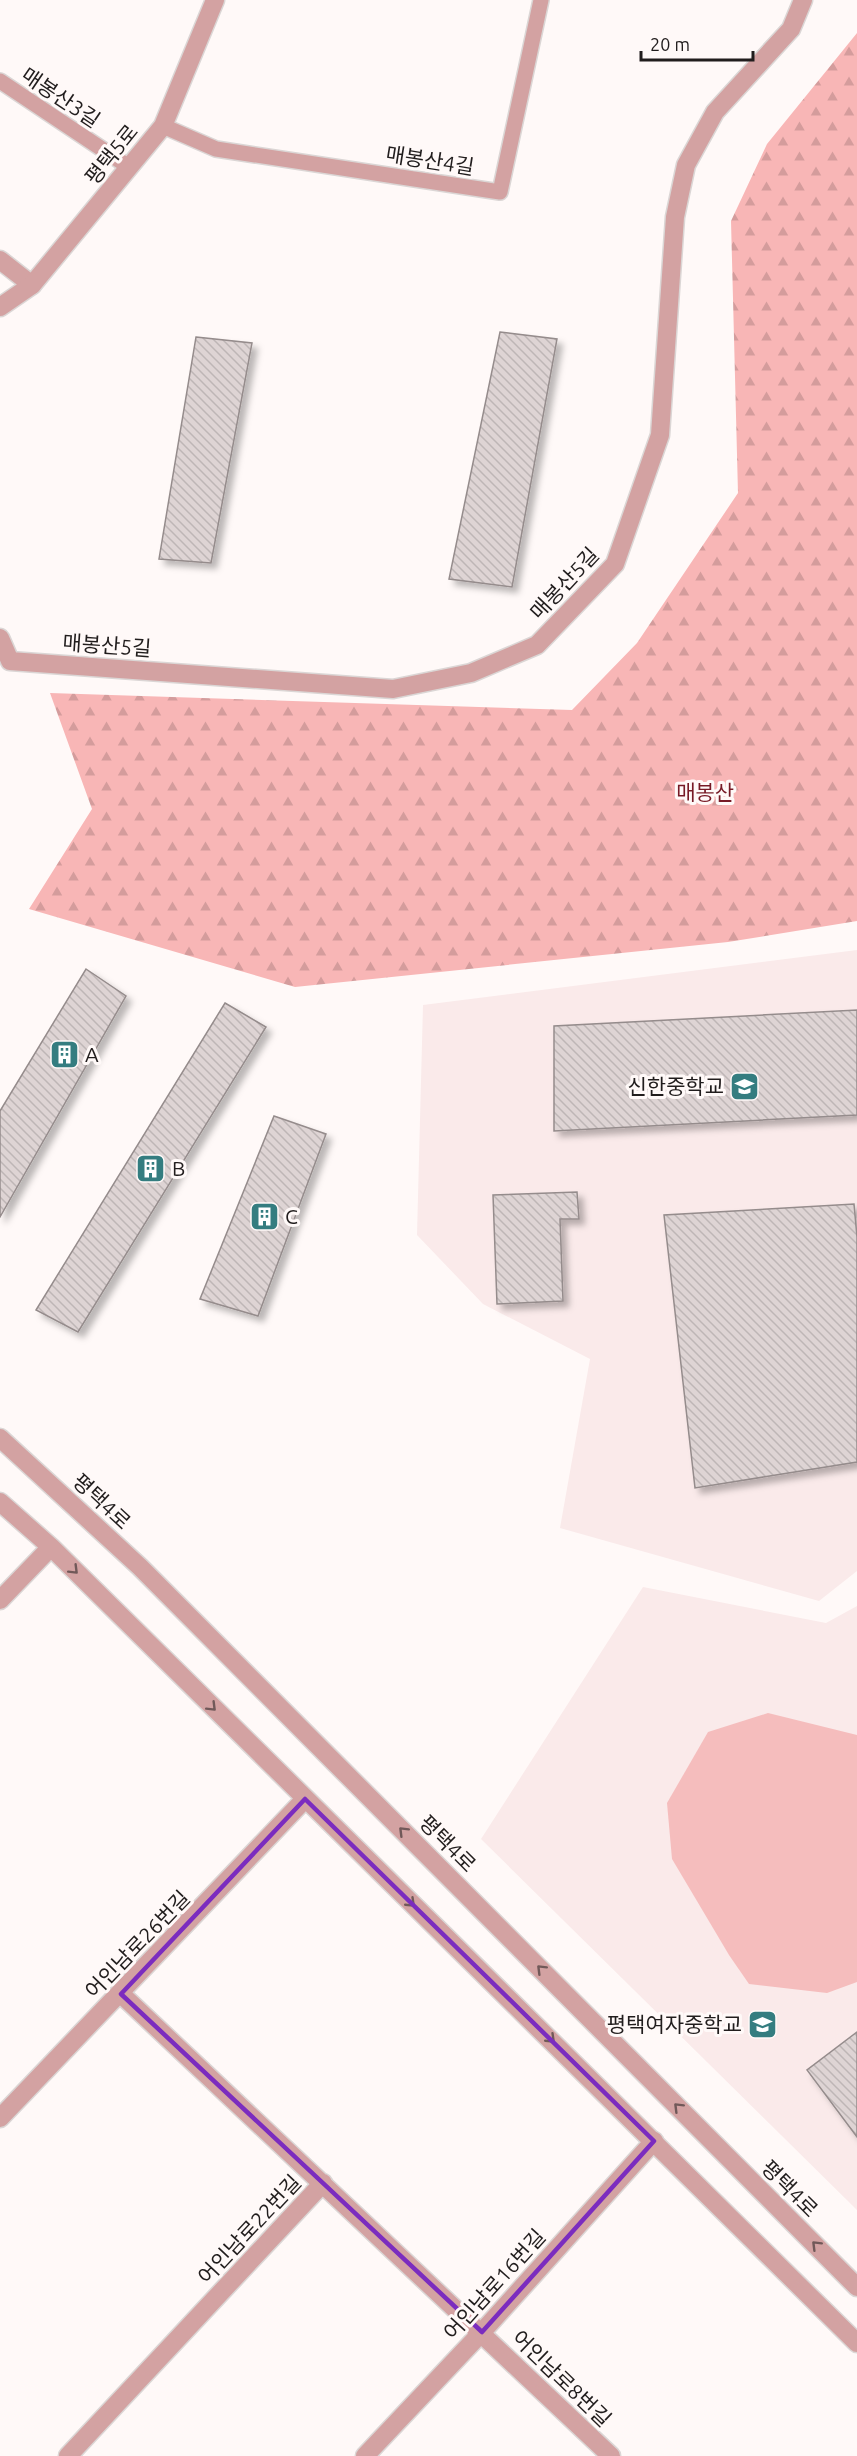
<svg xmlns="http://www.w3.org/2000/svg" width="857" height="2456" viewBox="0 0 857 2456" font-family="Ubuntu,'Noto Sans KR',sans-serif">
	<defs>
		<pattern id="forest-firs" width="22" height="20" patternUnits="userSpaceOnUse" patternTransform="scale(1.5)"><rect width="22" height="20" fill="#f8b6b6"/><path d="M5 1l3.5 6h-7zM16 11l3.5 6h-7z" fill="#d49c9c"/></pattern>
		<pattern id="building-back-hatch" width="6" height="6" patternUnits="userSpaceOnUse" patternTransform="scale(1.5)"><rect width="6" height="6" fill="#ded4d4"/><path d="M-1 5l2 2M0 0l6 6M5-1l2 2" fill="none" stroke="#beb6b6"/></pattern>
		<filter id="shadow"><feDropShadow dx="5.5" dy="5.5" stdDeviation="3" flood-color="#0004"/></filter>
	</defs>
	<rect width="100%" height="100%" fill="#fff9f8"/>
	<!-- built -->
	<path fill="#faeaea" d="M857,950V1571L819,1601L560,1528L590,1359L483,1304L417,1235L423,1005Z
		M643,1587L826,1623L857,1606V2210L481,1839Z"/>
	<!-- forest -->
	<path fill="url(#forest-firs)" d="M857,33V921L728,942L295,987L29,909L92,809L50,693L572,710L637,643L738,493L731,221L767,144Z"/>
	<!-- pitch -->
	<path fill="#f5bdbd" d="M768,1713L857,1735V1982L827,1993L749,1984L729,1955L672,1859L667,1803L708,1732Z"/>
	<!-- building -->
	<path fill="url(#building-back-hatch)" stroke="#958c8c" stroke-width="1.5" filter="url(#shadow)" d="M500,332L557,339L512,587L449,579Z
		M196,337L252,343L211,563L159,559Z
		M86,969L126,996L0,1217V1111Z
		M225,1003L266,1027L78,1332L36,1310Z
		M857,1010V1115L554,1131V1026Z
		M274,1116L326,1134L258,1316L200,1299Z
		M577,1192L579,1219H560L563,1301L497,1304L493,1195Z
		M854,1204L857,1237V1462L695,1488L664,1215Z
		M857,2032V2137L807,2070Z"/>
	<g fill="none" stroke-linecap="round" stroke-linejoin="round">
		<defs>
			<path id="service" d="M0,81L129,167
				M163,126L216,149L500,192L541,0"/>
			<path id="minor" d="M0,260L32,285
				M0,638L10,661L393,689L471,673L537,645L615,564L660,435L675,217L686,165L715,112L791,29L803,0
				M121,1994L611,2456
				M0,2118L305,1799
				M68,2456L323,2183
				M365,2456L482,2332L654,2141"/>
			<path id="tertiary" d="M0,307L32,285L163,126L215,0
				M0,1438L140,1567L857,2287
				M0,1502L51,1547L857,2343
				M0,1600L51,1547"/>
		</defs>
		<!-- service casing -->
		<use href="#service" stroke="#dbd6d5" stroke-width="18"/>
		<!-- minor casing -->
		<use href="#minor" stroke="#dbd6d5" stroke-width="21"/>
		<!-- tertiary casing -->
		<use href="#tertiary" stroke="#dbd6d5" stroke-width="21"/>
		<!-- service -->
		<use href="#service" stroke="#d3a2a2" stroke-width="15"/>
		<!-- minor -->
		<use href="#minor" stroke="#d3a2a2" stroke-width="18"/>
		<!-- tertiary -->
		<use href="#tertiary" stroke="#d3a2a2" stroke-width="18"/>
	</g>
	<!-- one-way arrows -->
	<defs><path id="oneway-chevron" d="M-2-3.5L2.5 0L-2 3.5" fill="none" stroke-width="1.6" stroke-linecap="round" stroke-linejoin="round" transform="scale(1.5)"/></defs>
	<g stroke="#715959">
		<use href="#oneway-chevron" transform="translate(74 1570) rotate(45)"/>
		<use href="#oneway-chevron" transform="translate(212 1707) rotate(45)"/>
		<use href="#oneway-chevron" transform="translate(403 1831) rotate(-135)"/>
		<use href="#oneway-chevron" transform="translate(411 1903) rotate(44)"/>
		<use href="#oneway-chevron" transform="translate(541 1969) rotate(-135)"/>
		<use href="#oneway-chevron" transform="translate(551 2039) rotate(44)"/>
		<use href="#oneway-chevron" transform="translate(678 2107) rotate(-135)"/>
		<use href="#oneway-chevron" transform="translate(816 2245) rotate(-135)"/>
	</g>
	<!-- marked area -->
	<path fill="none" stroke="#7b2cbf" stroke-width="4.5" stroke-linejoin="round" d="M305,1799L654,2141L482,2332L121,1994Z"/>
	<!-- icons -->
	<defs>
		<symbol id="building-square" viewBox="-11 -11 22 22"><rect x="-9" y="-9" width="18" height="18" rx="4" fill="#347d80" stroke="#fff9f8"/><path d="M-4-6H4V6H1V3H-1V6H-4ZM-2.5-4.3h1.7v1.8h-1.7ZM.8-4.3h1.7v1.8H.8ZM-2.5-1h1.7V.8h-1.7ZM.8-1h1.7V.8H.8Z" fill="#fff"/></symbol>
		<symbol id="school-square" viewBox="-11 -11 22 22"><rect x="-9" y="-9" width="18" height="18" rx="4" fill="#347d80" stroke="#fff9f8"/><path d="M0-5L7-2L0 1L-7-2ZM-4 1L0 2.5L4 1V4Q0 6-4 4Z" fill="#fff"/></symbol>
	</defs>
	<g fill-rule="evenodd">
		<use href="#building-square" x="48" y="1038" width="33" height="33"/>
		<use href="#school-square" x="728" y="1070" width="33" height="33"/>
		<use href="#building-square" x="134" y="1152" width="33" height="33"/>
		<use href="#building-square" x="248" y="1200" width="33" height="33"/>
		<use href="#school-square" x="746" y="2008" width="33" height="33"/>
	</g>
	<g text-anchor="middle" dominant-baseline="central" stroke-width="6" stroke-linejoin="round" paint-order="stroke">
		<!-- street labels -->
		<g font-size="21" fill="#211d1d" stroke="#fff9f8">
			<text transform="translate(61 97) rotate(34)">매봉산3길</text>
			<text transform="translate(111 154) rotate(-51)">평택5로</text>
			<text transform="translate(430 160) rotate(9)">매봉산4길</text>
			<text transform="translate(564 583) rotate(-47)">매봉산5길</text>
			<text transform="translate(107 645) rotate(4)">매봉산5길</text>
			<text transform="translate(102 1501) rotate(43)">평택4로</text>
			<text transform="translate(448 1843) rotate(45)">평택4로</text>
			<text transform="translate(137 1944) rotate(-46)">어인남로26번길</text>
			<text transform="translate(790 2188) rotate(45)">평택4로</text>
			<text transform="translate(249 2229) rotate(-47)">어인남로22번길</text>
			<text transform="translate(494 2284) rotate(-48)">어인남로16번길</text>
			<text transform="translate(562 2378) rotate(44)">어인남로8번길</text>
		</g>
		<!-- park labels -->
		<g font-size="21" fill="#771a26" stroke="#fff9f8">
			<text x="705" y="792">매봉산</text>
		</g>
		<!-- poi labels -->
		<g font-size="21" fill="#211d1d" stroke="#fff9f8" text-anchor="start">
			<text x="85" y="1054">A</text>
			<text x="724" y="1086" text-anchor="end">신한중학교</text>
			<text x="172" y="1168">B</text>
			<text x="285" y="1216">C</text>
			<text x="742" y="2024" text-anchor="end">평택여자중학교</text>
		</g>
	</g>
	<!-- scale -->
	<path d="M641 51v9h112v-9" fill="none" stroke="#211d1d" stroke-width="3"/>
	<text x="650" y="51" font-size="18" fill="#211d1d" stroke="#fff9f8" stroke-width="4.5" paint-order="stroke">20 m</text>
</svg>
